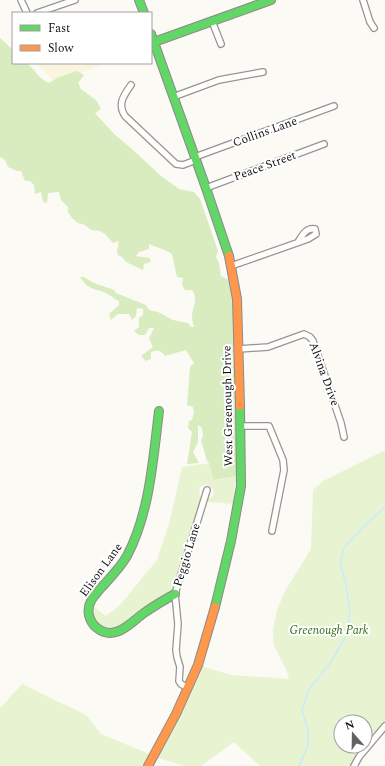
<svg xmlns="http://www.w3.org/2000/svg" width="385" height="766" viewBox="0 0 385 766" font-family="Spectral,serif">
	<rect width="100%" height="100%" fill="#fcfaf4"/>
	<!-- farmland -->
	<path fill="#faf5df" d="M37,63H107L55,83Z"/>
	<!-- green -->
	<path fill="#e8f3d2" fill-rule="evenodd" d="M385,450V726L354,766H260L234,742L201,766H185L154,757L148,766H0V708L22,684L86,715L101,734L154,756L198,665L231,675L289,679L286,669L274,646L273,630L277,610L285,591L311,549L313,490L323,481ZM341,722H365V746H341Z
		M209,463L215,480L236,476L233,504L208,502V499L213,496L214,490C209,485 206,483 200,487L199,491L201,499L175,588L120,627L108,629L98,623L95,618L94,607L106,616L120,605L157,560L169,524L182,467Z"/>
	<!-- forest -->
	<path fill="#d9ecbf" d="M0,38L13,50V63H27C35,70 39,79 49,83L57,78L77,71L84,75L78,83L81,89L96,100L101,109L95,113L114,134L132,149L161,176L179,189L194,192L200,199L218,251L216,257L219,263L221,276L229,280L235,303L236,476L214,480L209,463L207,461L201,440L203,436L202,428L198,425V442L193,452L199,463L187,464L192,432L188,428L189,421L192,420L194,413L193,407L187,405L190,367L194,363L186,350L165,356C161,350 157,350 151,352V359L146,361L141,356L153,347L149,338L154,328H149L145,335H139L134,331L139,327V318L143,315V309L137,308L136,316L132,320L129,314H118L111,320L109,314L119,305V301C115,300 114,298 111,296C98,287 90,293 80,277H84L94,283L114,290L116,293L146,305L149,310L158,312L173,320L188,323L191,327H194C194,325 192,321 192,318C192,307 199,300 192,290H185L182,285L183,278L177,277L172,254C165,249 157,248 149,244V249L139,252L136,256L150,258L151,262L144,264L143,270L126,262L122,257L118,255L117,251L119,241L113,243L105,234L100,231L91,230L85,225L78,223L72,218L68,212V207L61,200L59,192L48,193L47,203L43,202L41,192L35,194L34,185L30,181H25L21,171H17L8,167L5,160L0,157Z"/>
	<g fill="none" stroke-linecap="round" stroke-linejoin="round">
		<!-- stream -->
		<path stroke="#c7ecfa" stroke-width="1.5" d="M299,766L308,745V730L302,710L308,691L330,663L345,638L350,614L346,585L340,563L344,548L361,529L385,507"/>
		<defs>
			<path id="street" d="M21,0L27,13
				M363,0L370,22L374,28
				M37,13L75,0
				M212,21L221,44
				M131,85C124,95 117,104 125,116L176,164L183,165L196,160
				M173,97L219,80L263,72
				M195,157L334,106
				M206,188L324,144
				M231,266L308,239L316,234L315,229C306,227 302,236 298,242
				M239,349L268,347L304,334L310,337L313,341L341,423L344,437
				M241,426H269L283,460L284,470L272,531
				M188,688L181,684L179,681L180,667L177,657L176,650L178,624L175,594L207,490
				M354,766L359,757L385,726"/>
			<path id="fast" d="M139,0L144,13
				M151,34L206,188L229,256
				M154,42L271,0
				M159,411C153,459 150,512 127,556C120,568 110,578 100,589C97,593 93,596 91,601C86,610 89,622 97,628C115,642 130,623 144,613C154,606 164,600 175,594
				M215,607L231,541L241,486L240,406"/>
			<path id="slow" d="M229,256L237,299L240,406
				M148,766L176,714L198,665L215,607"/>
		</defs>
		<!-- street casing -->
		<use href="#street" stroke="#969592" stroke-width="8"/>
		<!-- fast casing -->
		<use href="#fast" stroke="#8c8b89" stroke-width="10"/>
		<!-- slow casing -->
		<use href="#slow" stroke="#8c8b89" stroke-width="10"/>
		<!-- street -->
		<use href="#street" stroke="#fffefd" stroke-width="5.5"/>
		<!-- fast -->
		<use href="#fast" stroke="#63d668" stroke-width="8"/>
		<!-- slow -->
		<use href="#slow" stroke="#ff974d" stroke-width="8"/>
	</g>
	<g text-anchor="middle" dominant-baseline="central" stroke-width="4" stroke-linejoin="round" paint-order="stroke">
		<!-- street labels -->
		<g font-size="12" fill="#0f0f0f" stroke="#fff">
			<text transform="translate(265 132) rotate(-20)">Collins Lane</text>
			<text transform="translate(265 166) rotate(-20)">Peace Street</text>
			<text transform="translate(324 374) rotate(70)">Alvina Drive</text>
			<text transform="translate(228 406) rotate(-91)">West Greenough Drive</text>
			<text transform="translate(187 555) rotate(-73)">Peggio Lane</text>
			<text transform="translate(101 570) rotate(-54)">Elison Lane</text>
		</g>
		<!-- park labels -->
		<g font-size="12" font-style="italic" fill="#326e18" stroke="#fff">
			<text x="329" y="630">Greenough Park</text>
		</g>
	</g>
	<!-- legend -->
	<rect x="12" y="12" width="140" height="52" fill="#ffffff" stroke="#9f9f9f"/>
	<rect x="20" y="25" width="20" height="6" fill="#63d668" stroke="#9f9f9f"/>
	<text x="48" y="32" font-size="12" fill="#0f0f0f">Fast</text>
	<rect x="20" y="45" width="20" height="6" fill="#ff974d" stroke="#9f9f9f"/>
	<text x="48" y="52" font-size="12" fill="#0f0f0f">Slow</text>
	<!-- north arrow -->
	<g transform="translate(353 734) rotate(340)"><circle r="19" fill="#ffffff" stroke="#9f9f9f"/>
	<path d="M0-3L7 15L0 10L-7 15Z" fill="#62615f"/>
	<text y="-6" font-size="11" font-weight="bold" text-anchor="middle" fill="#0f0f0f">N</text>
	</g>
</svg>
